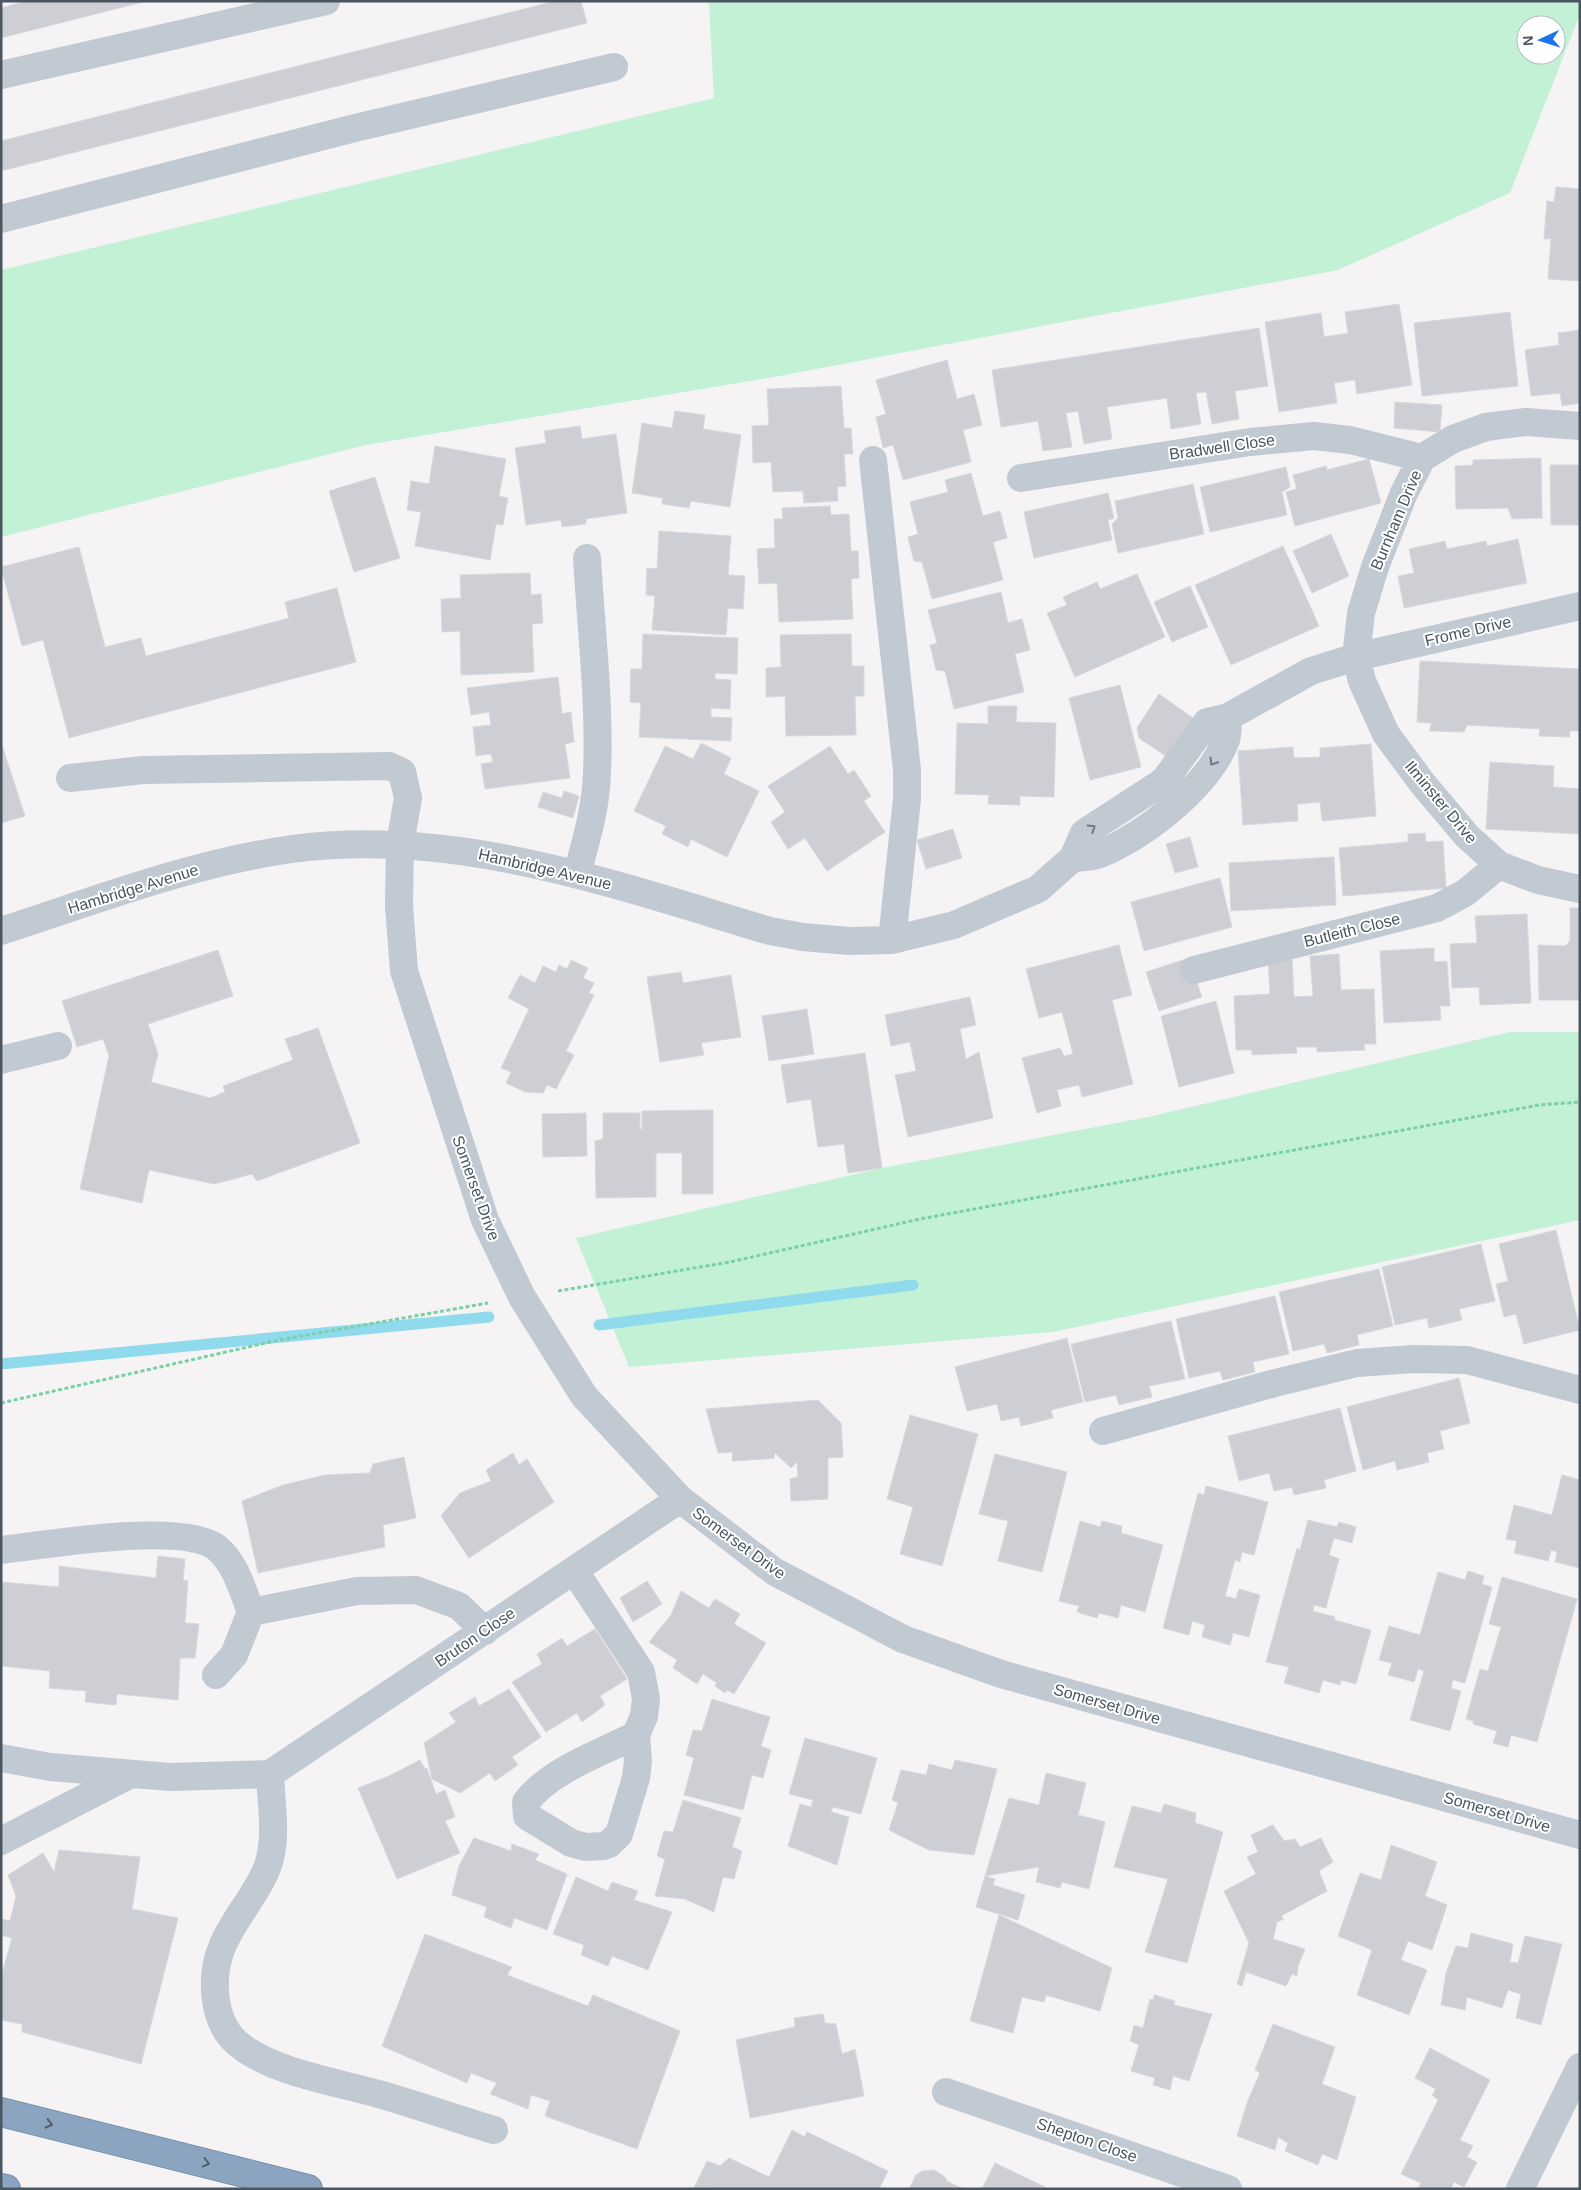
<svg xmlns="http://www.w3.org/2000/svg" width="1581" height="2190" viewBox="0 0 1581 2190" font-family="Helvetica,sans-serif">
	<rect width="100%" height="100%" fill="#f5f3f3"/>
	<!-- green -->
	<path fill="#c3f1d5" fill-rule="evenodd" d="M707,1H1580V14L1510,193L1338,270L774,377L366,445L1,537V270L714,98L709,5ZM1526,25H1556V55H1526Z
		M1510,1032H1580V1220L1053,1332L629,1367L576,1238L882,1168L1148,1117Z"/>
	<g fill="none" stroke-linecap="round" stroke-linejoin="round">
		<!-- stream -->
		<path stroke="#90daee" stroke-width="11" d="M599,1325L913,1285
			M1,1364L489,1317"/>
	</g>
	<!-- building -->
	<path fill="#cdcfd5" stroke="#d7d9de" d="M26,1H147L1,38V8Z
		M555,1H581L587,23L1,171V141Z
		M1556,187L1580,189V281L1548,279L1551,239H1544L1547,201L1554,202Z
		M1399,304L1412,385L1357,394L1355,380L1334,383L1337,403L1279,412L1265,322L1321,313L1324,337L1348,333L1345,312Z
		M1510,312L1518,386L1422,396L1414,323Z
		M1259,328L1268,386L1235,391L1239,419L1212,424L1206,392L1196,393L1201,424L1171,429L1167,398L1107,407L1112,439L1084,444L1078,411L1066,413L1072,447L1043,451L1038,421L1001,427L992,370Z
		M1580,330V403L1562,406L1560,393L1531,396L1525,350L1559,345L1558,333Z
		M947,360L957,399L974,394L982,425L963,430L971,462L903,480L893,445L883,448L876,417L886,414L876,380Z
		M841,386L844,428H851L853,454H844L846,486L837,487L838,501L804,503L803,491L773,492L771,462L753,463L752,426L769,425L767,389Z
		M1395,402L1442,405L1440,432L1394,428Z
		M675,411L705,415L703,429L741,435L730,507L691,501L689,508L662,504L663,498L632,493L642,423L672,428Z
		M580,426L582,439L616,434L627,513L586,519V524L562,527L561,520L526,525L515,448L546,443L544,431Z
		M435,446L506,459L499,496L508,498L503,525L496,524L490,560L415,546L421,512L407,510L411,481L429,484Z
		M1541,458L1542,518L1512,519L1508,508L1456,509L1455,466L1473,465V460Z
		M1369,459L1381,503L1295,526L1286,492L1297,489L1293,475L1326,466L1327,470Z
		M1550,465H1580V525H1551Z
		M1286,467L1290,487L1282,492L1287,515L1210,532L1200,487Z
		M971,473L983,516L1000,511L1007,538L993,542L1003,580L932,599L922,562L914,561L908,537L918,534L910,502L948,492L945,480Z
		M375,477L400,558L354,572L329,491Z
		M1193,484L1204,534L1118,553L1112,524L1118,518L1115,501Z
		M1108,493L1114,518L1108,520L1112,540L1034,558L1024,512Z
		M830,506L831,515L849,514L851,551H858L859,578L851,579L853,619L779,622L777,583L759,584L757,549L775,548L774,519H783L782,508Z
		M659,531L731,536L728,575L745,576L743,609L728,608L726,635L652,630L655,596L646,595L647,568L657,569Z
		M1331,534L1349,576L1312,593L1293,551Z
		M1518,539L1527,583L1404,608L1398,576L1414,573L1409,549L1445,541L1447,549L1486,541L1487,546Z
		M1283,546L1319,626L1231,665L1195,585Z
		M79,547L105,647L141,638L146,656L289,618L285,602L337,588L356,662L69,738L43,640L22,646L1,567Z
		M530,573L531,595L541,594L543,623L532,624L534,672L461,675L460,631L442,632L441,599L461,598L460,575Z
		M1137,574L1165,637L1075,677L1047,613L1067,605L1063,597L1097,582L1100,589Z
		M1190,586L1208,627L1172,642L1154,602Z
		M1001,592L1008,623L1022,619L1030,650L1015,654L1024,692L954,709L945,671L936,670L930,645L937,643L928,610Z
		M643,634L738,638L737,674L715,673V679L731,680L730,709L711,708V717L732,718L731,741L639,737L641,703L630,702L631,669H642Z
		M851,634L852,666H864V696H855L856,735L786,736L785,696L766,697V668L781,667L780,635Z
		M1420,661L1580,669V731H1570V737L1539,736L1540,729L1467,725L1464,732L1429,731L1432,723L1417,722Z
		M558,677L562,714L571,712L574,742L565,744L570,778L485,789L481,764L493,762L491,754L476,756L473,727L491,725L489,712L471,715L467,688Z
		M1120,685L1141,767L1090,780L1069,698Z
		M1159,694L1193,718L1167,757L1139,738L1137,728Z
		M988,706H1017L1016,722L1056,723L1054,797L1020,796V805L988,804L989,795L955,794L957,723L988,724Z
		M1,742L25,816L1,823Z
		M701,743L731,758L724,774L759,791L727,857L691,839L688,847L662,834L666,826L634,811L665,746L693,759Z
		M1371,744L1376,816L1322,821L1320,802L1297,804L1298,821L1243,825L1238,751L1293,747L1294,758L1320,757V748Z
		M830,746L848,774L854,770L871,796L864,801L885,832L827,871L805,838L788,849L771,822L785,812L768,786Z
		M1490,762L1554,766L1553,787L1580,789V834L1486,829Z
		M564,791L579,796L573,818L538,807L543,792L562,798Z
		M953,829L962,858L926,869L917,840Z
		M1425,833L1426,842L1443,841L1446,888L1343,896L1339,848L1408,842V834Z
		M1190,837L1198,867L1175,873L1166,844Z
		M1334,857L1336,905L1231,911L1229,863Z
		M1220,878L1232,927L1144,951L1131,902Z
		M1570,908H1580V1000H1539L1538,945L1565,946L1570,941Z
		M1527,914L1531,1003L1480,1005L1479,987L1452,988L1450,944L1477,943L1475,916Z
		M1119,945L1132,995L1112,1000L1133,1084L1082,1097L1079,1085L1057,1090L1061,1106L1037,1113L1022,1058L1060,1048L1064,1056L1073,1054L1062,1012L1039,1018L1026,969Z
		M1434,948V962L1447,961L1450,1006H1440L1441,1020L1384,1023L1380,951Z
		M218,950L233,996L148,1024L158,1054L151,1082L210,1098L225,1092L223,1086L293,1060L285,1039L318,1028L360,1143L257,1181L252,1174L214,1184L149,1170L142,1203L80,1189L109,1056L103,1039L77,1047L62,1001Z
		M1339,954L1341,990L1374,989L1376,1044H1364L1365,1050L1317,1052V1047H1296L1297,1053L1252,1055V1050H1236L1234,996L1270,994L1268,960L1292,959L1294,997L1313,996L1310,956Z
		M1189,958L1202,997L1159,1011L1146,972Z
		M571,960L588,968L583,978L594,983L589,993L594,995L566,1051L574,1055L556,1089L547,1085L543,1093L525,1092L506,1083L511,1072L501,1068L529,1009L508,998L520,975L535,983L543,966L556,972L559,965L567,969Z
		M681,972L683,983L731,975L741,1037L701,1043L704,1055L660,1062L647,977Z
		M970,997L976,1025L960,1029L966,1059L979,1052L993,1118L908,1137L895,1075L916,1071L910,1042L891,1046L885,1015Z
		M1216,1001L1234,1073L1179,1087L1161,1016Z
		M807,1009L814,1054L769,1061L762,1016Z
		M865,1053L882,1168L848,1173L844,1144L818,1147L811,1099L787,1103L781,1065Z
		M713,1110V1194H682V1153H656V1197L596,1198L595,1141L603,1139V1113H640V1129H642V1111Z
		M586,1113L587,1156L543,1157L542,1114Z
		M1556,1230L1580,1330L1524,1344L1516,1314L1504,1317L1496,1284L1508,1281L1499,1244Z
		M1481,1244L1495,1301L1459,1309L1462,1320L1429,1328L1427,1318L1395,1325L1382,1267Z
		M1379,1269L1393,1326L1357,1335L1359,1345L1327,1353L1324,1344L1293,1351L1279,1292Z
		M1275,1296L1289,1354L1253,1362L1255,1372L1223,1380L1220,1371L1189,1378L1176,1319Z
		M1171,1321L1185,1379L1149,1386L1152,1397L1119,1405L1116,1395L1085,1402L1071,1344Z
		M1067,1338L1083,1402L1051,1410L1053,1418L1021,1426L1019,1417L1001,1421L997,1404L967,1411L955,1367Z
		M1459,1378L1470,1423L1440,1431L1444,1449L1427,1453L1429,1462L1397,1470L1395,1461L1363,1470L1347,1407Z
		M818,1400L841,1423L843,1457L828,1458V1499L791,1501L790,1479L798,1477L797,1462L791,1468L775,1453L774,1458L766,1459L732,1461L733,1452L718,1453L706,1409Z
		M1340,1408L1356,1471L1324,1480L1326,1488L1294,1495L1292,1487L1274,1491L1269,1473L1239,1481L1228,1436Z
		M910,1415L978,1434L942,1566L900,1554L913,1507L887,1499Z
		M513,1453L519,1465L527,1459L554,1502L469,1558L441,1516L460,1493L491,1481L486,1470Z
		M995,1454L1067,1472L1042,1572L998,1561L1008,1521L979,1514Z
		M404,1457L416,1518L383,1525L385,1547L258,1573L242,1501L283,1485L325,1475L370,1473L373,1464Z
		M1562,1475L1580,1480V1568L1555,1562L1557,1552L1551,1550L1548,1561L1514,1553L1517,1541L1506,1539L1514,1505L1552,1515Z
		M1206,1486L1268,1502L1254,1555L1242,1552L1240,1562L1235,1560L1225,1596L1236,1599L1239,1589L1260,1595L1249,1637L1233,1633L1230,1645L1202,1637L1205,1625L1192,1621L1189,1635L1163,1628L1198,1493L1204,1495Z
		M1308,1520L1337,1527L1339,1522L1356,1527L1352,1543L1334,1538L1329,1555L1339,1559L1326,1608L1314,1605L1313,1611L1335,1617L1334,1620L1371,1630L1356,1684L1341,1680L1340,1685L1323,1680L1319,1693L1284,1683L1289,1667L1266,1662L1297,1548L1300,1550Z
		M1080,1521L1100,1527L1102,1521L1122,1526L1121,1533L1163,1545L1145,1612L1121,1605L1118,1618L1099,1613L1097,1618L1077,1612L1079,1606L1059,1601Z
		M158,1556L185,1559L183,1580L188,1581L185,1623L199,1624L195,1658H180L178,1700L117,1694L116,1705L85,1702L86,1691L49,1688L50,1671L1,1666V1582L59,1587V1566L156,1578Z
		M1468,1571L1484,1576L1482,1584L1492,1587L1465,1683L1453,1680L1451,1688L1461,1691L1450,1731L1410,1720L1424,1671L1418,1669L1414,1682L1388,1675L1392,1663L1379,1660L1389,1626L1420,1635L1438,1572L1465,1580Z
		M1502,1577L1577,1599L1537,1742L1511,1735L1508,1747L1493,1743L1497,1731L1473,1724L1474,1721L1466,1719L1480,1669L1488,1671L1501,1627L1489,1624Z
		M647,1581L662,1604L633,1622L620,1598Z
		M681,1591L709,1608L715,1599L740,1614L734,1624L766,1643L734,1694L727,1690L725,1693L715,1686L717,1683L703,1674L697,1684L673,1668L677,1660L649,1642L671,1615Z
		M595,1629L627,1679L600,1696L605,1705L582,1722L577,1713L546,1732L512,1682L542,1664L537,1654L562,1638L567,1646Z
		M509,1689L541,1737L512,1757L518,1765L495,1781L490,1773L460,1793L432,1779L424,1743L456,1722L449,1713L475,1697L479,1706Z
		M712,1699L770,1717L761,1746L771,1750L763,1778L752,1775L743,1810L684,1795L694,1758L686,1755L693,1730L702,1731Z
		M805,1738L877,1758L861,1814L833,1807L831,1812L849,1817L837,1865L788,1846L800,1804L811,1807L813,1800L789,1794Z
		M420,1760L425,1769L427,1768L436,1794L445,1790L455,1817L445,1821L460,1853L397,1879L358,1788L389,1776Z
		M955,1760L997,1769L974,1855L929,1850L889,1830L898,1803L892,1800L901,1770L926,1775L929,1764L952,1770Z
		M1046,1773L1086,1783L1078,1815L1105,1822L1089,1889L1062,1882L1060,1888L1036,1882L1039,1867L985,1876L1009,1798L1039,1805Z
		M683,1800L741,1818L732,1847L742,1851L734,1879L723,1877L714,1912L685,1899L655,1896L665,1859L657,1856L664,1831L673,1832Z
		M1164,1804L1196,1813L1195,1823L1223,1832L1187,1963L1145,1952L1168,1879L1114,1867L1132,1806L1161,1813Z
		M1273,1825L1284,1841L1295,1839L1300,1847L1321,1838L1333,1862L1319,1871L1327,1891L1281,1916L1284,1919L1277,1922L1273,1939L1305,1949L1298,1966L1297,1976L1292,1974L1286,1986L1246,1972L1242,1986L1237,1984L1249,1943L1224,1891L1256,1874L1247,1857L1258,1852L1251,1835Z
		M474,1838L511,1851L512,1844L539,1854L535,1860L567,1874L547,1930L514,1918L511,1928L484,1917L487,1907L452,1895L459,1866Z
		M1391,1845L1437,1862L1425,1896L1447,1905L1432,1950L1408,1941L1401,1960L1427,1970L1409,2015L1357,1995L1372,1950L1338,1936L1360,1873L1381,1880Z
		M59,1850L140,1857L132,1909L178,1918L141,2064L22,2032V2024L1,2020V1977L12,1938L1,1935V1919L10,1921L16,1896L8,1875L43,1853L54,1872Z
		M985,1876L995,1879L993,1885L1025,1895L1018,1920L976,1907Z
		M576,1877L608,1891L612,1882L638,1891L634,1900L672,1912L648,1970L612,1956L608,1966L581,1955L584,1945L553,1934Z
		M999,1915L1112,1968L1100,2011L1046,1995L1044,2002L1022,1997L1013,2033L970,2021Z
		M1471,1933L1513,1944L1510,1962L1518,1963L1525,1936L1562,1944L1541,2025L1516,2018L1521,1994L1508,1990L1502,2008L1467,1997L1465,2010L1441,2005L1446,1973L1456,1946L1468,1948Z
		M425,1934L512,1967L507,1975L588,2006L593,1995L680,2031L637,2149L545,2116L550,2101L531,2095L528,2109L490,2094L497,2083L471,2073L467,2083L382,2046Z
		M1154,1995L1175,2001L1174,2005L1212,2014L1189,2081L1173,2076L1170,2090L1153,2085L1155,2078L1131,2071L1139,2045L1130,2041L1134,2025L1143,2028L1150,1999L1153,2000Z
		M823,2014L825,2023L836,2024L842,2054L855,2049L864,2096L750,2118L736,2040L795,2027L794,2018Z
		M1273,2024L1335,2047L1322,2084L1356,2097L1337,2160L1322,2154L1318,2165L1285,2151L1288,2143L1278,2137L1275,2150L1237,2136L1248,2100L1260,2073L1255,2070Z
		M1430,2048L1490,2080L1460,2140L1473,2146L1467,2157L1477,2162L1464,2187L1454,2182L1451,2189H1418L1421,2183L1401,2174L1438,2100L1432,2095L1436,2089L1415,2078Z
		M792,2130L805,2137L807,2132L888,2171L879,2189L694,2188L707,2161L720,2166L729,2158L769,2177Z
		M995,2163L1045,2187V2189H982Z
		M934,2170L945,2177L947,2181L963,2189H909L916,2175L922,2171Z"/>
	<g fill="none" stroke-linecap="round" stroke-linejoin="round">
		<defs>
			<path id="highway" d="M1,2112L308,2189
				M1,2188L6,2189"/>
		</defs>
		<!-- highway casing -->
		<use href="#highway" stroke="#7690ad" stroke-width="30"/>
		<!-- path -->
		<path stroke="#7ad0a6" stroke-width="3" stroke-dasharray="4 2.5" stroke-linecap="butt" d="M558,1291L730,1262L920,1219L1539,1105L1580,1102
			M1,1403L279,1340L488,1303"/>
		<!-- minor -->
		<path stroke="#c1cad2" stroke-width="28" d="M1,75L326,1
			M1,219L355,128L614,67
			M1580,426L1526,422L1486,427L1453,439L1422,458L1404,493L1375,567L1361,613L1356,657L1362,681L1386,734L1423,784L1467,836L1499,865L1538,880L1580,889
			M873,460L907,770V799L892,940
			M1021,478L1250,442L1314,436L1350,440L1422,458
			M70,778L143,770L389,766L402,772L408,798L400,844L399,906L404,971L485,1220L522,1297L584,1396L680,1499L775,1572L903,1639L1001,1674L1580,1835
			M1073,858C1081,857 1092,858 1100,854C1145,835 1208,787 1226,740C1228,733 1228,724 1228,717
			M577,874C586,841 596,808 597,773C600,702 591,629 587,558
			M1,931C97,900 192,863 292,849C456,827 615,885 770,931L803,937L849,941L892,940L954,925L1038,889L1073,858L1084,833L1164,781L1207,722L1228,717L1311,671L1356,657L1580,606
			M1194,970L1437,908L1465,893L1499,865
			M1,1060L58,1046
			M1103,1431L1275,1383L1357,1363L1413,1359L1467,1360L1580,1390
			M1,1550C47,1545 182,1521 217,1548C236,1564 242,1589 251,1612L357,1591L416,1590L459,1606L485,1631
			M574,1570L641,1672L646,1699L644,1716L636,1735L638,1761L636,1778L619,1834L609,1844L603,1846L586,1847L571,1843L527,1816L526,1802C550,1770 601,1753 636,1735
			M216,1675L234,1655L251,1612
			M1,1758L50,1767L170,1777L270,1774
			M270,1774C271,1803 278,1840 267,1868C256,1896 233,1919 222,1947C210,1976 212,2021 237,2043C272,2073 338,2082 382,2095C420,2106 457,2119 494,2130
			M270,1774L680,1499
			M1,1841L131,1774
			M946,2092L1228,2189
			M1520,2189L1580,2067"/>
		<!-- highway -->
		<use href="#highway" stroke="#8ba5c1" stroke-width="28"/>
	</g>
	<!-- one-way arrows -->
	<defs><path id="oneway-chevron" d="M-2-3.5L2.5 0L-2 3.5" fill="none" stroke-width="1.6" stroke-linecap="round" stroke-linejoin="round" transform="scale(1.25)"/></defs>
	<g stroke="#6e7983">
		<use href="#oneway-chevron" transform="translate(1213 762) rotate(122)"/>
		<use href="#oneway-chevron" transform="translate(1092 828) rotate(-32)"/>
	</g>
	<g stroke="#505e6b">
		<use href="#oneway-chevron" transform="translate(49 2124) rotate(14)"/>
		<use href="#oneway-chevron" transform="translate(206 2163) rotate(14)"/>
	</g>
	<g text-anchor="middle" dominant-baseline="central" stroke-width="4" stroke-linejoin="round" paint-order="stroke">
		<!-- street labels -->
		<g font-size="16" fill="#4a5661" stroke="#fff">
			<text transform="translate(1222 447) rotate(-8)">Bradwell Close</text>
			<text transform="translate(1396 520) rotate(-67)">Burnham Drive</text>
			<text transform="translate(1468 631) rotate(-13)">Frome Drive</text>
			<text transform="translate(1441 802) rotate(50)">Ilminster Drive</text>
			<text transform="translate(545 869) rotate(13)">Hambridge Avenue</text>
			<text transform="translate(133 889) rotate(-17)">Hambridge Avenue</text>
			<text transform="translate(1352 930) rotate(-14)">Butleith Close</text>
			<text transform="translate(476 1188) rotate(70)">Somerset Drive</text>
			<text transform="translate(739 1543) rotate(36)">Somerset Drive</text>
			<text transform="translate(475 1637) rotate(-34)">Bruton Close</text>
			<text transform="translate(1107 1704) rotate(16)">Somerset Drive</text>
			<text transform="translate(1497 1812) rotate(16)">Somerset Drive</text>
			<text transform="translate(1087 2140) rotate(19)">Shepton Close</text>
		</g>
	</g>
	<!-- border -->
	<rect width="1581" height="2190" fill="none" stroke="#4a5661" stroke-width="5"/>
	<!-- north arrow -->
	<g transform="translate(1541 40) rotate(266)"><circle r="24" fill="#ffffff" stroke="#b7bbc0"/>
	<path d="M0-4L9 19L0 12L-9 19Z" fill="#1a73e8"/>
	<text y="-8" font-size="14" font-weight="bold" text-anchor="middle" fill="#4a5661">N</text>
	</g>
</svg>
